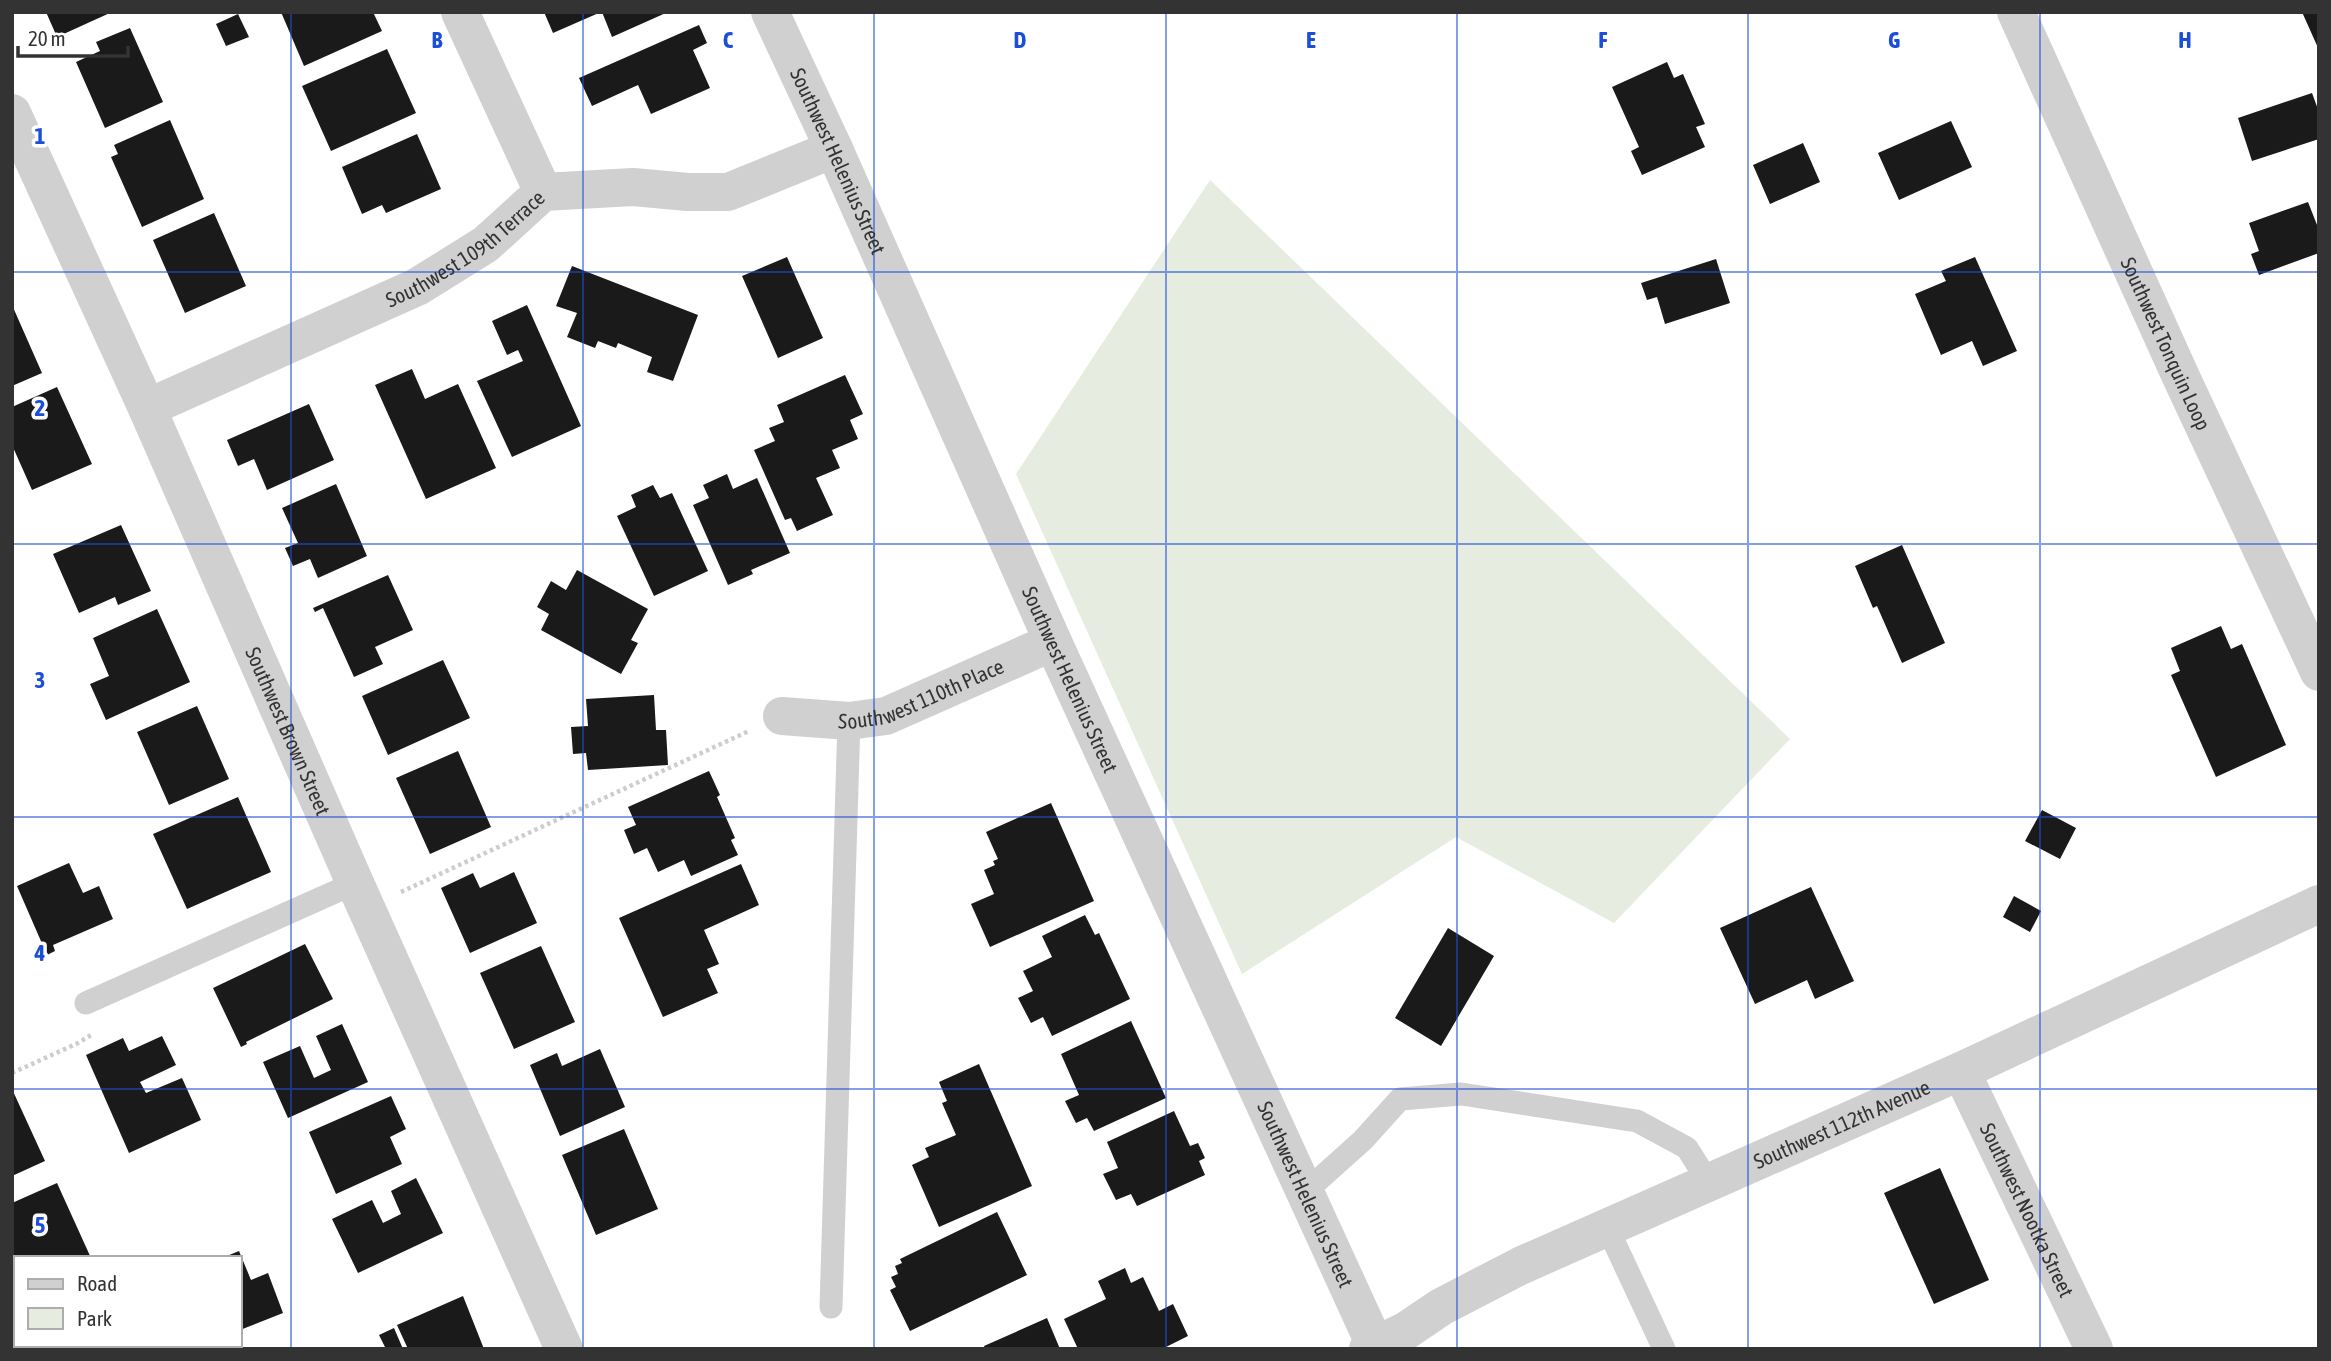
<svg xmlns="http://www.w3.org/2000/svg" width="2331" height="1361" viewBox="0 0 2331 1361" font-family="'Asap Condensed',sans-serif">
	<rect width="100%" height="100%" fill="#fff"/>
	<!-- green -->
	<path fill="#e6ecdf" d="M1210,180L1790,739L1614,923L1456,837L1242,974L1016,474Z"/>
	<!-- building -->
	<path fill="#1a1a1a" d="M46,12H112L57,37Z
		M281,12H373L382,31L304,66Z
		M544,12H601L553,33Z
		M602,12H668L612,37Z
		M2302,12H2319V50Z
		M238,14L249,37L226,46L216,24Z
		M699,25L707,43L693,50L710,88L651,114L638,85L592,106L579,78Z
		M130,28L163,102L105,128L76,62L100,51L96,42Z
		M387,49L416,113L331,151L302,86Z
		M1667,62L1674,78L1683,74L1705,124L1696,127L1705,147L1642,175L1631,151L1639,147L1612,87Z
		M2312,93L2319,112V139L2252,161L2238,118Z
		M170,120L204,199L142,227L111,157L118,154L114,145Z
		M1951,121L1972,167L1899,200L1878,153Z
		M417,134L441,189L386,213L382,205L362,214L342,167Z
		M1803,143L1820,182L1770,204L1753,165Z
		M2308,202L2319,230V253L2259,275L2251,254L2259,251L2249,223Z
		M214,213L246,286L185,313L153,240Z
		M787,257L823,338L778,358L742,276Z
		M1975,257L2017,351L1983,366L1972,341L1941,355L1915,294L1946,281L1941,271Z
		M1716,259L1730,303L1665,324L1657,297L1647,300L1641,283Z
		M572,266L698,315L673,381L647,372L652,357L618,343L616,348L598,341L595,348L567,337L577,313L556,306Z
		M12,305L42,373L12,386Z
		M527,305L581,426L512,457L477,381L523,361L518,350L507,355L492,321Z
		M412,369L425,399L458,384L496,468L426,499L375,385Z
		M845,375L863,414L850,420L858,439L832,450L840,468L816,478L833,515L797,531L791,518L785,520L754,450L775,441L769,428L784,422L777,405Z
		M57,387L92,464L32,490L12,445V407Z
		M309,404L334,460L267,490L254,459L238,466L227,440Z
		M727,474L733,489L757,478L790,553L751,570L753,574L728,585L693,505L709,498L703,485Z
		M336,484L367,556L318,578L310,559L293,566L285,548L298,543L282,508Z
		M653,485L660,498L672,493L708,571L654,596L617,516L636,507L631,495Z
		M121,525L151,591L118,605L115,597L79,613L53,554Z
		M1902,545L1945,643L1902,663L1877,606L1873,608L1855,566Z
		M577,570L648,609L631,640L638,643L621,674L541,630L549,614L537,607L551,581L566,590Z
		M388,575L413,630L375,647L383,664L354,677L323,608L315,612L313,608Z
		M157,609L190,682L106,720L90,684L109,676L93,638Z
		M2221,626L2231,649L2242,644L2286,745L2216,777L2171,675L2180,671L2171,648Z
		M443,660L470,718L388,755L362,696Z
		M654,695L656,730H666L668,765L588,770L586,753L573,754L571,727L588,726L586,699Z
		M197,706L229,779L169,805L137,732Z
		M458,751L491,827L430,854L396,778Z
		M709,771L720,795L717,797L735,838L731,840L738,855L691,876L684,860L658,872L647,848L634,854L624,830L636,825L628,807Z
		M238,797L271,872L187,909L153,834Z
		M1051,803L1094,901L990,947L971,904L994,894L984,870L995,865L993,861L998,859L986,832Z
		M2042,810L2076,828L2060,859L2025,841Z
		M69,863L83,893L99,886L113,919L53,945L55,951L47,955L17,886Z
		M741,864L759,905L704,930L719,964L707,969L718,993L663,1017L619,918Z
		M514,872L537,923L470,953L441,888L473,873L480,888Z
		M1811,887L1854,981L1815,999L1807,980L1755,1004L1720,928Z
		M2014,896L2041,911L2030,932L2003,917Z
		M1085,915L1095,935L1099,933L1130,999L1052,1036L1043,1017L1031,1023L1018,998L1033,991L1023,971L1052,957L1042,936Z
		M1448,928L1494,956L1441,1046L1395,1018Z
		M305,944L333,999L246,1042L247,1044L241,1047L213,988Z
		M541,946L575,1022L514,1049L480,973Z
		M1131,1021L1166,1098L1094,1131L1087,1118L1076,1123L1065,1101L1079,1095L1061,1054Z
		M342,1024L368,1082L288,1118L263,1062L300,1046L314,1078L331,1070L316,1036Z
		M162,1036L176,1065L140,1082L146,1093L182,1078L201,1120L129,1153L86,1055L123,1038L129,1051Z
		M600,1049L625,1107L560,1136L530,1065L557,1053L562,1066Z
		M979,1064L1032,1186L939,1227L912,1165L929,1157L925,1148L956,1135L942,1103L947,1101L939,1082Z
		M12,1089L45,1161L12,1176Z
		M391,1096L406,1129L390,1137L402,1164L336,1194L309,1132Z
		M1174,1111L1190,1146L1198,1143L1205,1158L1199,1161L1205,1175L1137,1206L1131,1194L1116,1200L1103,1174L1118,1168L1107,1142Z
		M624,1129L658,1209L596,1235L562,1155Z
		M1940,1168L1989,1280L1934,1304L1884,1193Z
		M416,1178L443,1233L358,1273L332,1219L372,1200L383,1223L401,1214L391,1191Z
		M57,1183L91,1258H15L12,1251V1203Z
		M997,1212L1027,1275L910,1331L890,1290L896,1287L891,1277L898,1274L895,1266L902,1263L900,1259Z
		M239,1251L251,1280L268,1273L283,1313L240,1330V1258H222Z
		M1125,1268L1131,1283L1143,1277L1159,1311L1173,1304L1188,1336L1162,1349H1078L1064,1319L1106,1299L1098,1281Z
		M463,1296L484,1349H408L397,1325Z
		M1047,1318L1060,1349H985L984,1346Z
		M394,1328L403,1349H386L379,1335Z
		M51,1345H123L124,1349H53Z"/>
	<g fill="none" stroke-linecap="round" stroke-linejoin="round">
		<!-- path -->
		<path stroke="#cdcdcd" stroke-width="4.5" stroke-dasharray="3.5 3.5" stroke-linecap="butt" d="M401,892L749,731
			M12,1073L76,1044L93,1034"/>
		<!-- service -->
		<path stroke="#d0d0d0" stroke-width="23" d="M86,1003L355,883
			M1305,1192L1363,1140L1400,1099L1461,1094L1637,1121L1687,1148L1709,1183
			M1608,1229L1664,1349
			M831,1307L849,721"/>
		<!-- minor -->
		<g stroke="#d0d0d0" stroke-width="38">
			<path d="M460,12L543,192"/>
			<path id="s1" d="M770,12L834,149L1053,642L1375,1345"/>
			<path id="s2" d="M2016,12L2181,377L2319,672"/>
			<path id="s3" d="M12,113L147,408L355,883L564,1349"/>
			<path id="s4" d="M147,408L417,287L486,244L543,192L633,187L688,192H728L834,149"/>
			<path id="s5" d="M782,716L849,721L886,716L1053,642"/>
			<path id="s6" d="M1961,1071L2094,1349"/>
			<path id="s7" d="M1368,1349L1407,1330L1441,1307L1520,1266L1961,1071L2319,904"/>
		</g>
	</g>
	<!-- grid -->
	<path fill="none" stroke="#1d4ed8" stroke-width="2" stroke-opacity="0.55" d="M291,12V1349M583,12V1349M874,12V1349M1166,12V1349M1457,12V1349M1748,12V1349M2040,12V1349M12,272H2319M12,544H2319M12,817H2319M12,1089H2319"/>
	<g text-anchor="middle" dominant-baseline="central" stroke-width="7" stroke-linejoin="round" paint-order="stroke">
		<!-- street labels -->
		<g font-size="21" fill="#333" stroke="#fff">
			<text stroke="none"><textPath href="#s1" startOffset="164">Southwest Helenius Street</textPath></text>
			<text stroke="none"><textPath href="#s4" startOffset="357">Southwest 109th Terrace</textPath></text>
			<text stroke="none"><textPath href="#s2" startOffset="364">Southwest Tonquin Loop</textPath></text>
			<text stroke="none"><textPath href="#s1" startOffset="732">Southwest Helenius Street</textPath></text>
			<text stroke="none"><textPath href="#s5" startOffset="144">Southwest 110th Place</textPath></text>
			<text stroke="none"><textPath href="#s3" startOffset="677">Southwest Brown Street</textPath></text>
			<text stroke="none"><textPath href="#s7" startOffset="525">Southwest 112th Avenue</textPath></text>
			<text stroke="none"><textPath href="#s1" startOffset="1298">Southwest Helenius Street</textPath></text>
			<text stroke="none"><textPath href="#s6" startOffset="154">Southwest Nootka Street</textPath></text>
		</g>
	</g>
	<g font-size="23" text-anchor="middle" font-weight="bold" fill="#1d4ed8" stroke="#fff" stroke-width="7" stroke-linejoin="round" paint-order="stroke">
		<text x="437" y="48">B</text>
		<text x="728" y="48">C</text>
		<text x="1020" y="48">D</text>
		<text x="1311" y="48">E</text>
		<text x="1603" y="48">F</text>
		<text x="1894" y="48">G</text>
		<text x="2185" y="48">H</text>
		<text x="40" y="144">1</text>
		<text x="40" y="416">2</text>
		<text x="40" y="688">3</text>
		<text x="40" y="961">4</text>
		<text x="40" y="1233">5</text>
	</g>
	<!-- border -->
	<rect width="2331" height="1361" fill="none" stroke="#333333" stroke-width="28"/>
	<!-- legend -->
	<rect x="14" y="1256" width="228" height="91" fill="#ffffff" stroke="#adadad" stroke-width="2"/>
	<rect x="28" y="1279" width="35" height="10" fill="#d0d0d0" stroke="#adadad" stroke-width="2"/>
	<text x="77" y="1291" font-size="21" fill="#333333">Road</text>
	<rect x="28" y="1308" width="35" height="21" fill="#e6ecdf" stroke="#adadad" stroke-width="2"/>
	<text x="77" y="1326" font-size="21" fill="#333333">Park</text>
	<!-- scale -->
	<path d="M18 46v10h110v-10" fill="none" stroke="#333333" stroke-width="3.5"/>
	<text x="28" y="46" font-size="21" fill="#333333" stroke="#ffffff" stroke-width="5" paint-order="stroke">20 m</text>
</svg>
